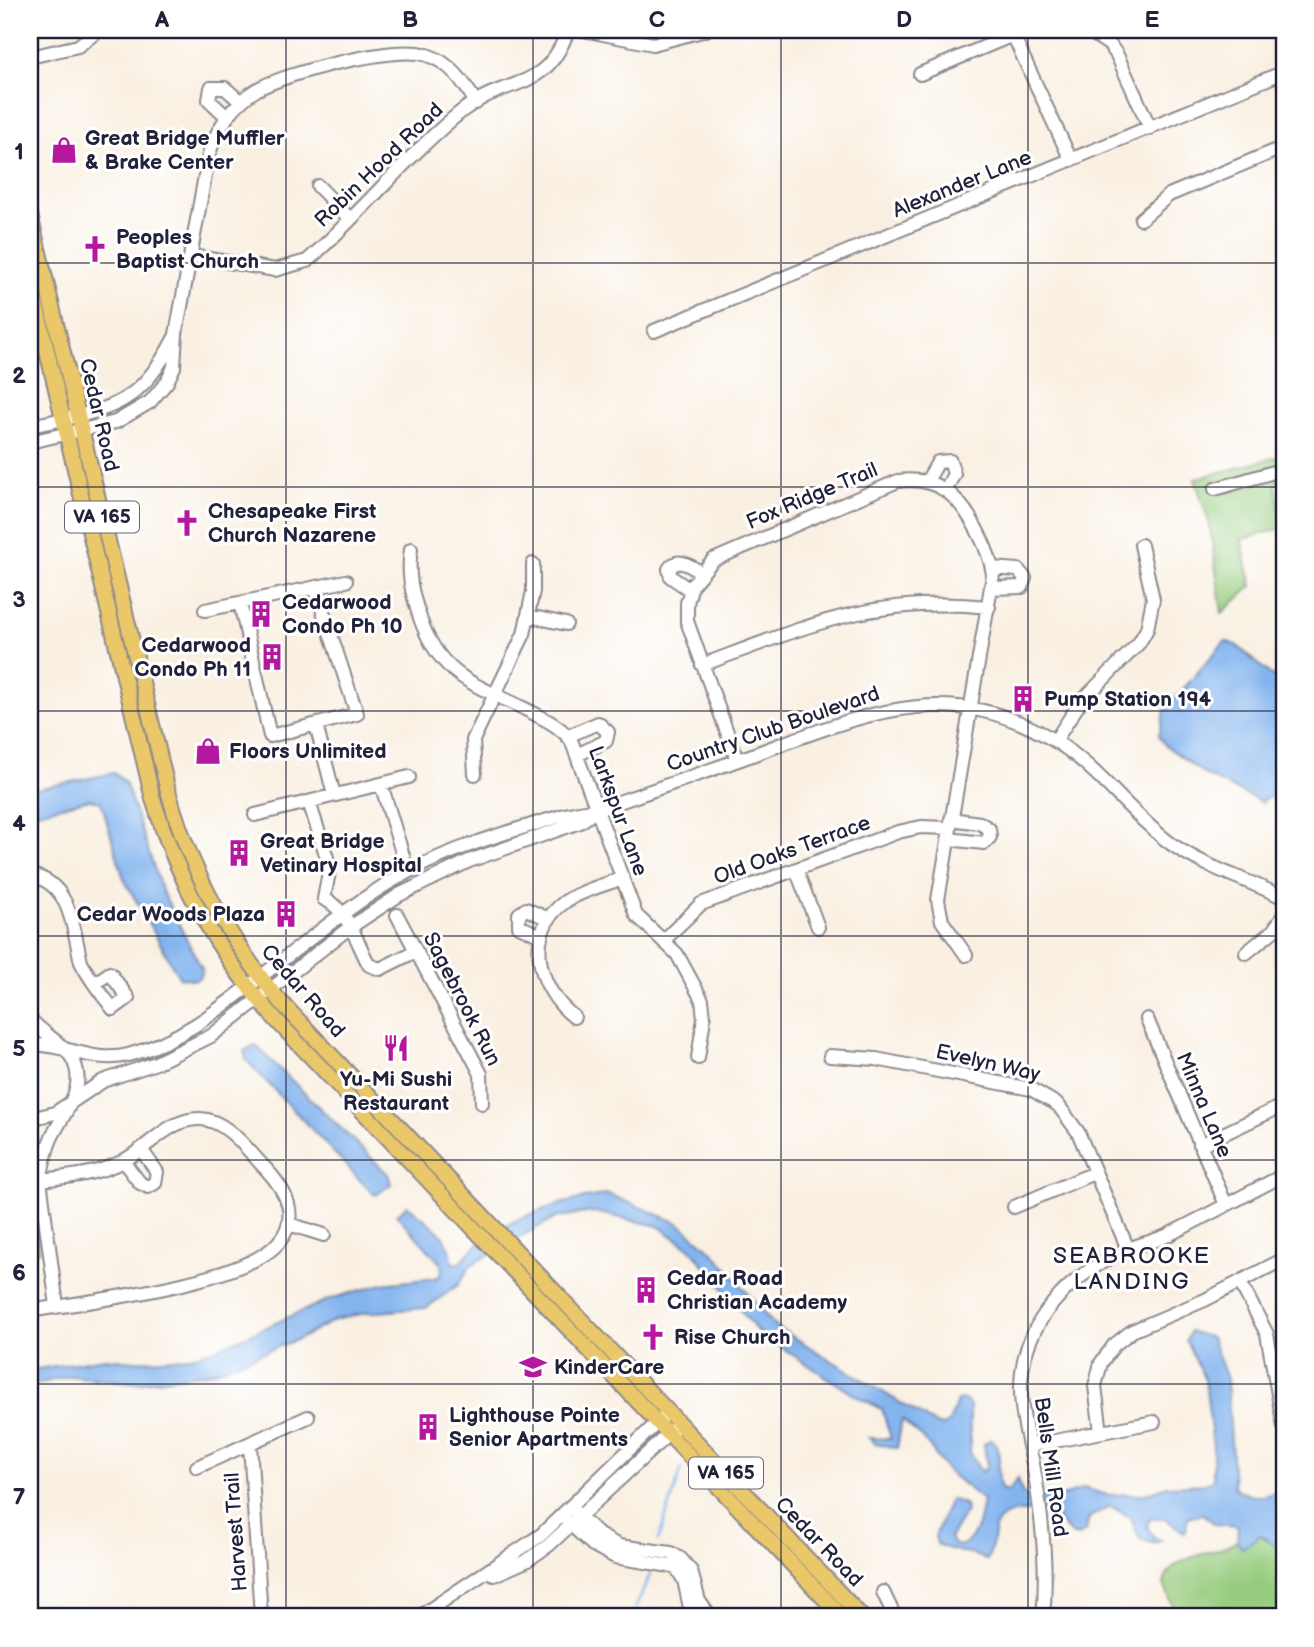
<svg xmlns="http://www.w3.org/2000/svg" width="1314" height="1647" viewBox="0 0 1314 1647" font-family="'Balsamiq Sans',sans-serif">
	<rect width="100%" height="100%" fill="#fff"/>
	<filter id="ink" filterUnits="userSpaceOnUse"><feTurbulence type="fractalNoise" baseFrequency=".0143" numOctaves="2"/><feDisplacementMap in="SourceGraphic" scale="14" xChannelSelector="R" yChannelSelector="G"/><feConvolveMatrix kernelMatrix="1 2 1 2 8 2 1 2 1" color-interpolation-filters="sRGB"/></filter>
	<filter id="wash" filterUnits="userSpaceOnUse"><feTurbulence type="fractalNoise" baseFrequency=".00686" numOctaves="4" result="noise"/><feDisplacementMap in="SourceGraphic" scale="28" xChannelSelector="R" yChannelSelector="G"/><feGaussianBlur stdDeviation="1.57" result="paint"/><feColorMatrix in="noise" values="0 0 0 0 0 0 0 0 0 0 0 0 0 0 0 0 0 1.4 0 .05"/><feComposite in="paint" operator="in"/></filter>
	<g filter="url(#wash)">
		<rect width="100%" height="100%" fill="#f9f0e2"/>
		<!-- green -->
		<path fill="#96cc7e" stroke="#5c775c" stroke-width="2" d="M1284,455V465L1276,486L1283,528L1241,540L1252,586L1222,613L1210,526L1195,479Z
			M30,1188L40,1251L30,1253Z
			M1261,1535L1284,1552V1617H1177L1164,1584C1169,1553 1216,1556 1237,1541L1242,1547Z"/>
		<!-- water -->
		<path fill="#82b4ee" stroke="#526b94" stroke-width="2" d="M1225,641L1236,645L1284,686V782C1277,794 1274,797 1262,800L1263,803L1207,776L1165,745L1159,735L1165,710Z
			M114,773L125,782L162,891L202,969L201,976L195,980L179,977L124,879L101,802L90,799L30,814V790Z
			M255,1045L388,1174L391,1184L376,1195L373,1194L246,1060L244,1051Z
			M608,1194L679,1223L714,1253L774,1325L935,1424L942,1426L949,1423L957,1401L965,1400L970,1406V1452L981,1472L987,1467L984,1444L991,1439C1006,1451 994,1472 1001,1489L1008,1491L1018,1478L1022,1492L1029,1497L1064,1496L1084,1488L1107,1495L1145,1494L1167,1486L1206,1484L1213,1479V1447L1205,1380L1186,1341L1190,1332L1211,1337L1227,1379L1234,1487C1261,1504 1260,1492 1284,1493V1552L1261,1535L1242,1548L1237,1541L1238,1526L1215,1524L1203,1514L1188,1518L1185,1533L1166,1519H1150L1147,1526L1154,1538L1161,1540L1155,1544L1140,1539L1131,1518L1110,1506L1089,1518L1085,1532L1078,1536L1071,1534L1049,1511C1029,1512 997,1507 994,1534C992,1544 992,1550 987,1560C970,1552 953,1552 937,1544L935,1536L950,1499L965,1504L966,1511L950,1537L953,1544L960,1546C978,1539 980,1517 983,1500L947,1471L923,1438L902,1420L897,1448L875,1443L869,1438L891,1439L882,1409L854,1395L758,1332L691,1249L658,1226L594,1212L558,1217L538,1227L471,1265L458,1285L426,1308L365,1313L335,1320L301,1338L213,1372L136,1383L70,1376L30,1386V1370L105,1358L135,1361L188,1357L218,1348L330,1299L382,1284L435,1278L442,1274L441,1264L397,1215L407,1205C427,1222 453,1236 452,1263H460C491,1222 558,1201 608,1194Z"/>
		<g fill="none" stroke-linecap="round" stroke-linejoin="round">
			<!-- stream -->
			<path stroke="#82b4ee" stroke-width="2.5" d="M658,1541L682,1468
				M632,1617L651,1572"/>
		</g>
	</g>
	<g filter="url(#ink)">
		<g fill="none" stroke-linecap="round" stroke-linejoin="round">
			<defs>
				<path id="minor" d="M583,30L653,44L706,30
					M1087,30L1110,45L1117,55L1150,128
					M30,57L78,46L99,30
					M920,74L1013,35L1071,160
					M227,117L209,100L211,88H225L241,102
					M318,186L350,219
					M1141,219L1169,195L1284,147
					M192,256L275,270L307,261C361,214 406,156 462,111C507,75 545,95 568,30
					M654,331L1284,72
					M30,426C106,409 135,413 175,337
					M30,442L116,422L150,402L167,382L174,367L176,334L209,154C217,128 233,104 256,90C285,73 397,44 427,55C451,63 464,82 476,103
					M927,481L938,462L950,461L954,474L946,489
					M1215,489L1284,469
					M411,549C407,575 412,594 420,618C441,679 478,685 531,712C546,720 560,726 571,740L636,915L677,954L702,1000L704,1018L698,1058
					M991,588L1022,587L1025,578L1018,570L992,568
					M690,590L671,577L669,569C678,556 690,566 700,572
					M240,603L270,736L357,714L315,587
					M205,610L346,581
					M529,616L566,624
					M702,665C808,626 873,595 989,607
					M316,725L334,795
					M568,736L598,723L608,732L606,741L577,755
					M1055,741L1079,704L1139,643L1147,629L1153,599L1141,545
					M737,760L687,621V603L692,585L713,560L898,481C938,476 958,495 976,528C984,543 991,558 993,575L938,900L942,921L966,955
					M475,774L473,740L524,634L533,591V564
					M381,784L408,872
					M309,802L330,867L324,899C348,909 357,943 369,965L380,969L416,951
					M255,815L409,777
					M948,839L984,843L990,837L989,829L980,823L951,819
					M796,869L818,927
					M30,875C71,882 73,929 81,962C89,979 102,994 113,1009L128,998L110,973L95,983
					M397,915L481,1074L482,1103
					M541,936L519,926V914L526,909L549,919
					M663,941L701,904L898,832L921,827L950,828
					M1246,953L1273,931L1284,915
					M574,1017C537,989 523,931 566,901C583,890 604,885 623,878
					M30,1019C42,1033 59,1041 70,1055C91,1086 63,1112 51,1139C45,1152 43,1166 40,1180
					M1147,1019L1226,1205
					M30,1045C64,1043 93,1064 128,1055C184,1041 228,1002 272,968C313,937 353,903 397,878C437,855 481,840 525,827C549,820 571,811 597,810
					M830,1056L876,1059L1031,1089L1058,1105L1078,1132L1128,1249
					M30,1119L55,1113L103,1081L156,1063L211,1036L349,928L399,895L469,861L580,822L597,810L616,803C668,785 720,767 771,748C872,711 954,679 1055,741C1099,768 1129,813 1170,843C1205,868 1247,879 1284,898
					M1200,1145L1284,1105
					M30,1157L40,1180L57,1306
					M123,1161L140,1183L148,1187L155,1183L157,1172L141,1149
					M1014,1207L1094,1173
					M289,1224L324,1235
					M1240,1282L1267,1334L1284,1427
					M30,1311C84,1302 244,1283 278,1243C301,1217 286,1191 266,1169C248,1151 228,1120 200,1119C170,1118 148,1148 123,1161C97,1175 68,1177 40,1180
					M1101,1432L1095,1386L1101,1363L1114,1345L1132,1331L1205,1300L1284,1259
					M250,1444L261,1617
					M1029,1446L1154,1422
					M197,1467L308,1417
					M575,1512L599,1535L619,1546L671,1553L681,1559L691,1571L699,1601L709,1615
					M567,1521L593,1545L615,1557L676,1567L684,1580L692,1617
					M494,1575L526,1561L549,1545L679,1424
					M883,1592L895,1617
					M419,1617L541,1535L664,1416
					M1043,1617C1048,1569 1042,1516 1034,1469C1030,1448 1024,1427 1022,1406C1013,1332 1062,1279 1126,1250C1139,1244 1153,1242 1166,1236C1206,1216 1245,1195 1284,1175"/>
				<path id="major" d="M30,215L167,787C188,867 226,936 279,1000L862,1617
					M30,279L153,799C179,884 219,958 279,1023L842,1617"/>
			</defs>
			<!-- minor casing -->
			<use href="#minor" stroke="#8e898e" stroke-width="16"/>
			<!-- major casing -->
			<use href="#major" stroke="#8e898e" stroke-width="18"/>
			<!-- minor -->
			<use href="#minor" stroke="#fff" stroke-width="12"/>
			<!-- major -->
			<use href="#major" stroke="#eac769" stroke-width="14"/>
		</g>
	</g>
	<!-- grid -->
	<path fill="none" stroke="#22223b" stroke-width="2" stroke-opacity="0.55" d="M286,30V1617M533,30V1617M781,30V1617M1028,30V1617M30,263H1284M30,487H1284M30,711H1284M30,936H1284M30,1160H1284M30,1384H1284"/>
	<!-- icons -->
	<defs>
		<symbol id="shop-bare" viewBox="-9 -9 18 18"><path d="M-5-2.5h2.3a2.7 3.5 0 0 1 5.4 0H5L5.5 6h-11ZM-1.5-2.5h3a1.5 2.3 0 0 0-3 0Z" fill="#b5179e" stroke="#fff" stroke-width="2.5" paint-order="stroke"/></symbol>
		<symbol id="church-bare" viewBox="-9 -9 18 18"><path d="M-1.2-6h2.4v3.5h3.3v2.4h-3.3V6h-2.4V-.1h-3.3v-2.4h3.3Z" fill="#b5179e" stroke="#fff" stroke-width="2.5" paint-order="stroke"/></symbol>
		<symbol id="building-bare" viewBox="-9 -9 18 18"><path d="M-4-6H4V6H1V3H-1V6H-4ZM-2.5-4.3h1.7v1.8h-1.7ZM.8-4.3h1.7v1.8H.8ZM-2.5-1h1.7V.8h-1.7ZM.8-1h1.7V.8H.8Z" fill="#b5179e" stroke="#fff" stroke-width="2.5" paint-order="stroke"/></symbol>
		<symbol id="restaurant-bare" viewBox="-9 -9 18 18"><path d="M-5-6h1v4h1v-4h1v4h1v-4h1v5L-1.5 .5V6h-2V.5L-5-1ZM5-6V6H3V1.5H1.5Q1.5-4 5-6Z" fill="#b5179e" stroke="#fff" stroke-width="2.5" paint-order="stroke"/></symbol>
		<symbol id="school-bare" viewBox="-9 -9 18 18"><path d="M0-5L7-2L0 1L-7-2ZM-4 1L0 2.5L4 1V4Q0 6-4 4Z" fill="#b5179e" stroke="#fff" stroke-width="2.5" paint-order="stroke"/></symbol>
	</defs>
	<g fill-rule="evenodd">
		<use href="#shop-bare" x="45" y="131" width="38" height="38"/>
		<use href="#church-bare" x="76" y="230" width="38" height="38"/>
		<use href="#church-bare" x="168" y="504" width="38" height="38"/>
		<use href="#building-bare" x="242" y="595" width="38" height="38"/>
		<use href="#building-bare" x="253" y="638" width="38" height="38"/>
		<use href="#building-bare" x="1004" y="680" width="38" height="38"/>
		<use href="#shop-bare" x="189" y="732" width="38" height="38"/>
		<use href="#building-bare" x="220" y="834" width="38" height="38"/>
		<use href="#building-bare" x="267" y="895" width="38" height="38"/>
		<use href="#restaurant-bare" x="377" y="1029" width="38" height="38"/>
		<use href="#building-bare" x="627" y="1271" width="38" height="38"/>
		<use href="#church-bare" x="634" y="1318" width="38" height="38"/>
		<use href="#school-bare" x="514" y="1348" width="38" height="38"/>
		<use href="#building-bare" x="409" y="1408" width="38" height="38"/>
	</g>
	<g text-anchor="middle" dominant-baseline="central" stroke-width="6" stroke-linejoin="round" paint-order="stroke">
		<!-- shield labels -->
		<g fill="#fff" stroke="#646476" stroke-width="2">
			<rect x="65" y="501.5" width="74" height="31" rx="5"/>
			<rect x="689" y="1457.5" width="74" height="31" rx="5"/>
		</g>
		<g font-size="19" font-weight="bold" fill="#22223b">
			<text x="102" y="517">VA 165</text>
			<text x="726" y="1473">VA 165</text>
		</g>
		<!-- poi labels -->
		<g font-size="21" font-weight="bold" fill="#22223b" stroke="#fff" text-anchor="start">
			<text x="85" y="138">Great Bridge Muffler<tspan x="85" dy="24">&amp; Brake Center</tspan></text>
			<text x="116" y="237">Peoples<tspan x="116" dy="24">Baptist Church</tspan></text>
			<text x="208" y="511">Chesapeake First<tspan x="208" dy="24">Church Nazarene</tspan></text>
			<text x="282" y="602">Cedarwood<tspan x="282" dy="24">Condo Ph 10</tspan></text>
			<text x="251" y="645" text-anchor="end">Cedarwood<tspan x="251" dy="24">Condo Ph 11</tspan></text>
			<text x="1044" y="699">Pump Station 194</text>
			<text x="229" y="751">Floors Unlimited</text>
			<text x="260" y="841">Great Bridge<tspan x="260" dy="24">Vetinary Hospital</tspan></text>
			<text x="265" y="914" text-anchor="end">Cedar Woods Plaza</text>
			<text x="396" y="1079" text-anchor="middle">Yu-Mi Sushi<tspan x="396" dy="24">Restaurant</tspan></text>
			<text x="667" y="1278">Cedar Road<tspan x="667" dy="24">Christian Academy</tspan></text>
			<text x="674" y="1337">Rise Church</text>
			<text x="554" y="1367">KinderCare</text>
			<text x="449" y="1415">Lighthouse Pointe<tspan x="449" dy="24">Senior Apartments</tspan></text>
		</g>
		<!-- street labels -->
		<g font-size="21" fill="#22223b" stroke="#fff">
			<text transform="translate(379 165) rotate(-44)">Robin Hood Road</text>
			<text transform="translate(962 184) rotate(-22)">Alexander Lane</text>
			<text transform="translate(99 415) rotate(77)">Cedar Road</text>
			<text transform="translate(812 496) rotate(-23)">Fox Ridge Trail</text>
			<text transform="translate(773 729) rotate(-19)">Country Club Boulevard</text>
			<text transform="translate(618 811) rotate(70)">Larkspur Lane</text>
			<text transform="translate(792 850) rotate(-20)">Old Oaks Terrace</text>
			<text transform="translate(303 991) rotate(49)">Cedar Road</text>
			<text transform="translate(462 999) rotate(63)">Sagebrook Run</text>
			<text transform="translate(988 1063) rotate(13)">Evelyn Way</text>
			<text transform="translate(1204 1105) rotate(67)">Minna Lane</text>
			<text transform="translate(1051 1467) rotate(82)">Bells Mill Road</text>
			<text transform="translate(236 1532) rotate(-94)">Harvest Trail</text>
			<text transform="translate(819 1542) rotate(46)">Cedar Road</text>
		</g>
		<!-- neighbourhood labels -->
		<g font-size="23" letter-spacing="2" fill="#22223b" stroke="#fff">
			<text x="1132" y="1256">SEABROOKE<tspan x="1132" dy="26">LANDING</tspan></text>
		</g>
	</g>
	<!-- margin -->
	<rect width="1314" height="1647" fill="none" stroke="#fff" stroke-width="77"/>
	<rect x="38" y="38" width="1238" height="1570" fill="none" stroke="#22223b" stroke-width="2.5"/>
	<g font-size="23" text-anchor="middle" font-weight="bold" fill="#22223b">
		<text x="162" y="27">A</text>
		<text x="410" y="27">B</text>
		<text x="657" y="27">C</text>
		<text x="904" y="27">D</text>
		<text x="1152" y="27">E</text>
		<text x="19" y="159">1</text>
		<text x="19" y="383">2</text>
		<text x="19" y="607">3</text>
		<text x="19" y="831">4</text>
		<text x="19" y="1056">5</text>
		<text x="19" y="1280">6</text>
		<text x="19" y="1504">7</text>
	</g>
</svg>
